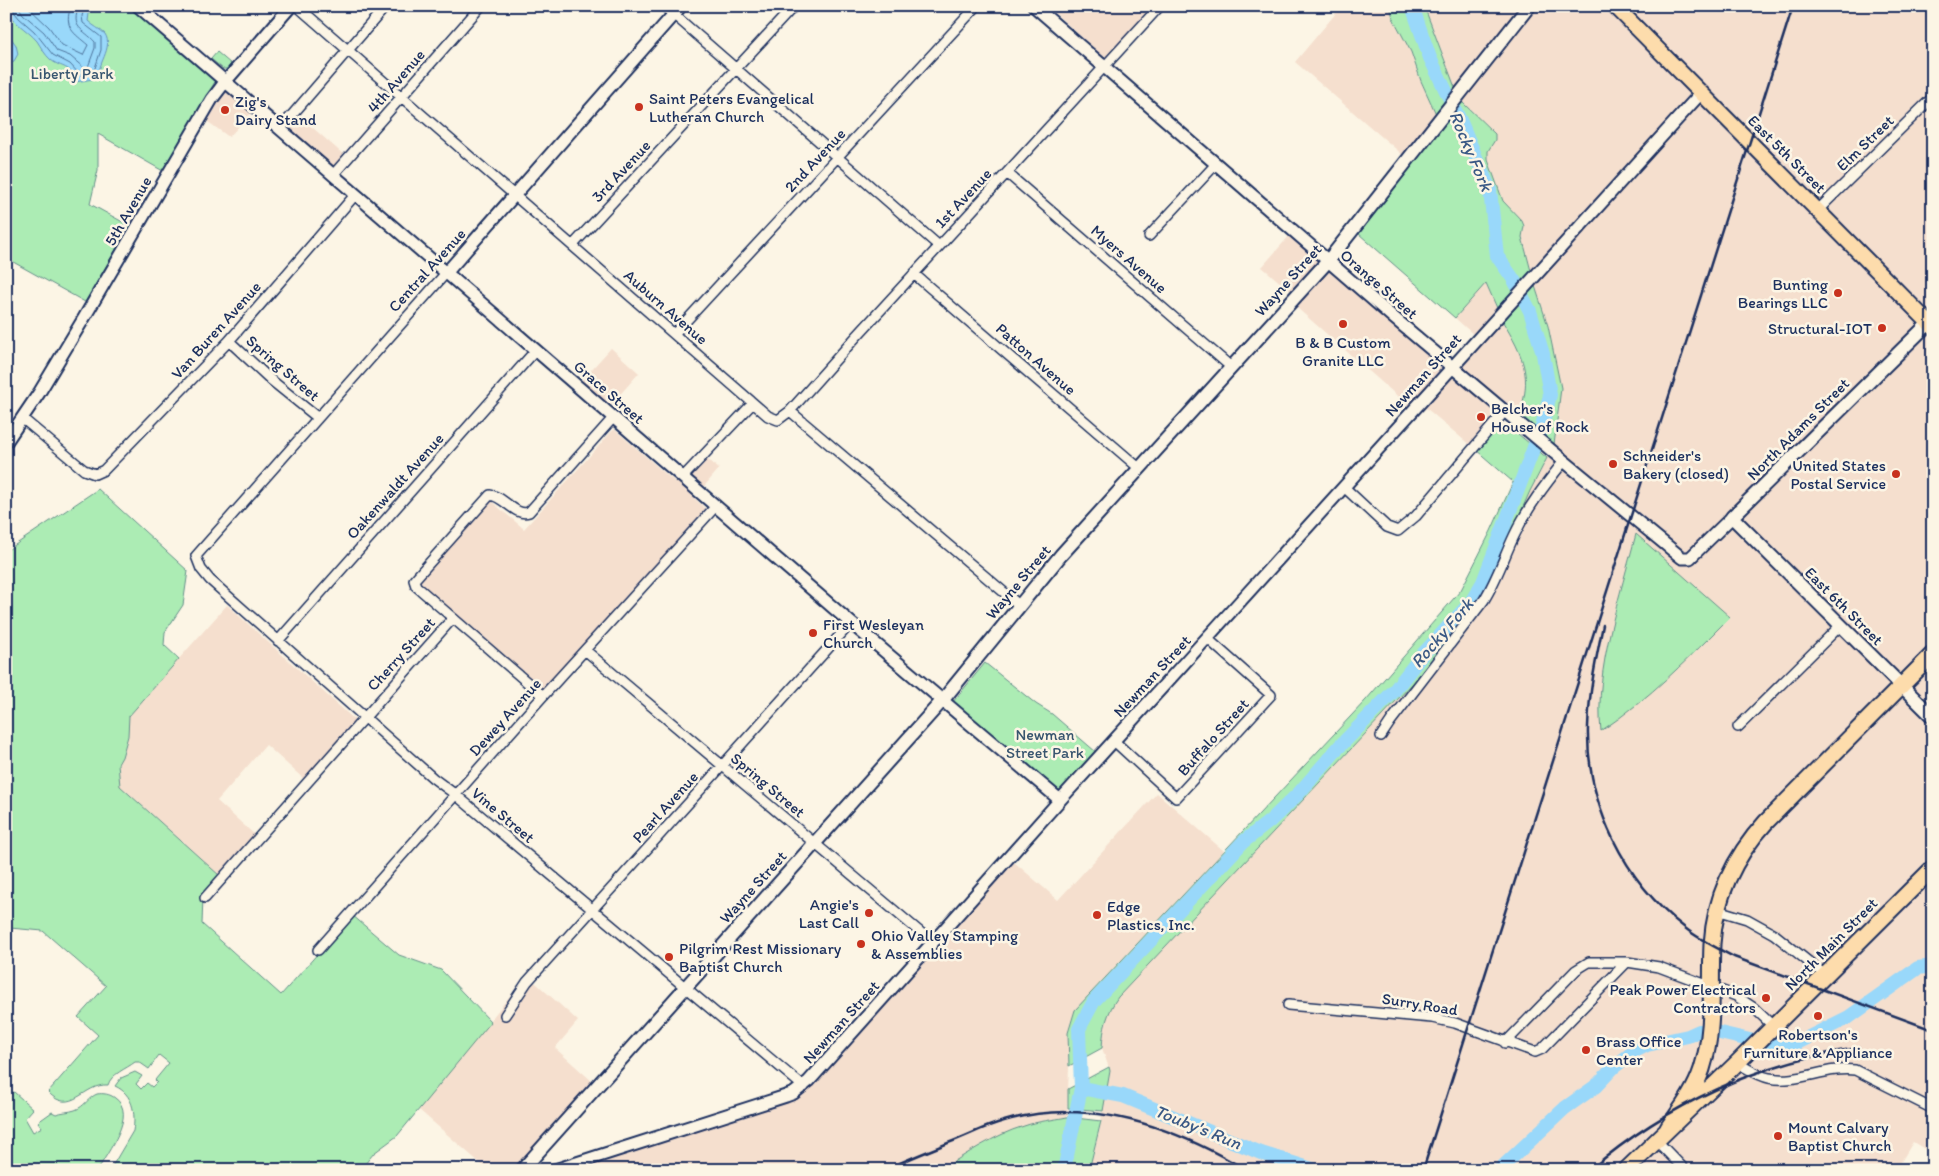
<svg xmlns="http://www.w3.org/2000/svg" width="1939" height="1176" viewBox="0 0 1939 1176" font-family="Itim,sans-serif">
	<rect width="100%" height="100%" fill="#fcf5e5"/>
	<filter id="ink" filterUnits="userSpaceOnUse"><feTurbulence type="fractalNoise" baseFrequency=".02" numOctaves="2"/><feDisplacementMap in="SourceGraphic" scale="10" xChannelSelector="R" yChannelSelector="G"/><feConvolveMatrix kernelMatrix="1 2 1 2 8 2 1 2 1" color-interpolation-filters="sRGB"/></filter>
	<g filter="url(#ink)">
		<!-- built -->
		<path fill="#f5dfce" d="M1047,6H1153L1105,58Z
			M1342,6H1390L1393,18L1411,52L1421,81L1436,114L1404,156L1295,62Z
			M1424,6H1933V1154L1913,1142L1896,1170H1089L1099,1131L1110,1071L1102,1048L1103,1033L1108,1012L1118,997L1132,981L1413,683L1467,617L1491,580L1530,491L1554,444L1560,388L1548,326L1535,286L1522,237L1524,226L1522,221L1503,201L1488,160V151L1495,140V134L1463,103L1456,90Z
			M226,89L252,112L229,137L204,119Z
			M297,114L344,155L332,169L285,128Z
			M1298,226L1451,359L1474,335L1455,318L1486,283L1503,322L1518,347L1524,366L1526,382L1524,401L1519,415L1506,404L1471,446L1426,408L1419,415L1296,307L1302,301L1262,267Z
			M611,348L639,373L609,407L580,382Z
			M614,429L675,482L701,454L719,469L694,498L706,509L544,691L419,583L491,501L524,529Z
			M227,605L357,722L306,781L266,745L217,801L256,836L220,876L120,786L118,764L122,757L128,736V716Z
			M1157,793L1224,851L1075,1010L1068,1033L1069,1067L1067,1117L1044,1121L1007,1133L988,1142L940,1170H580L799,1096L808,1090L1014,862L1058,900Z
			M527,975L578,1021L555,1048L593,1082L515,1170H488L418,1109Z"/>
		<!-- green -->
		<path fill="#acecb4" stroke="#648e89" d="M6,6H131L216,80L163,171L98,134V170L90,204L130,226L85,302L6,258Z
			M1390,6H1424L1456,90L1436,114L1421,81L1411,52L1393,18Z
			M217,52L231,64L227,69H223L211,59Z
			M1461,102L1463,103L1495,134V140L1488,151V160L1503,201L1522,221L1524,226L1522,237L1531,271L1497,308L1486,283L1455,318L1359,234Z
			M1535,286L1548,326L1561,388L1554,445L1519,415C1533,377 1523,355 1503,322Z
			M1498,423L1505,429H1512L1547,458L1530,491L1491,580L1467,617L1413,683L1118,997C1107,1013 1103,1028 1102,1048L1069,1066L1068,1033L1075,1010L1366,700L1461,590L1491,531L1513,482L1475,449Z
			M98,489L188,571L183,605L165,632L164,645L179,659L129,716L128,736L122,757L118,764L120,786L220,876L203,896L202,924L281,995L352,915L399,955L441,970L491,1022L397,1136L374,1153L360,1170H110L133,1131C136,1113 133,1094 115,1086L121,1078L135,1072L142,1076L136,1084L141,1089L147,1083L152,1087L157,1082L155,1080L169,1063L159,1055L149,1069L139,1062H135C126,1069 111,1074 108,1085C84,1083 71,1117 48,1092L98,1035L78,1017L106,986L43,931L10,928L6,932V551Z
			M1636,534L1730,617C1690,657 1649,699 1601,731C1594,671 1621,593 1636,534Z
			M985,663L1036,704L1052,714L1096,752L1061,792L952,703Z
			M1109,1067L1110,1071L1103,1111L1068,1108V1089Z
			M14,1092L33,1109L25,1118L33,1132L42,1127L38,1122L52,1112L56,1114C62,1112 69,1112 75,1110C84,1107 89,1097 97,1094C103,1093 110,1094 115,1098C138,1114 107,1152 98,1170H6V1094Z
			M1067,1117L1101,1121L1089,1170H940C967,1154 994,1135 1024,1126C1038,1121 1053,1120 1067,1117Z"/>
		<!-- water -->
		<path fill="#99d8fa" stroke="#6794bc" d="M6,6H90L88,21C93,26 100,29 105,34C114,48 96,65 99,78L75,82C71,64 62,69 51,60C45,55 41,47 37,41C27,29 10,22 6,6Z
			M6,31L16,45L18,54L14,61L7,63Z"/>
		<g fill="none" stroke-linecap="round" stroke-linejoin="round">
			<!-- shore -->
			<path stroke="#4d739c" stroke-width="1" d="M18,6L23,14L44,32L57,51L70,56L85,69L88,67L95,48V42C83,28 70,29 79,6
				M27,6L49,27L62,45L83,55L88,45C74,33 63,28 71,6
				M6,7L12,9L19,18L34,31L53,55L70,64L81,76L93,74L101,50V37L83,23L82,16L85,6"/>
			<!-- river -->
			<path stroke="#99d8fa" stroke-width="14" d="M1081,1088L1123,1096L1261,1153L1315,1170
				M1064,1170L1081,1088L1079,1029L1094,1001L1243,842L1270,821L1299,793L1339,747L1394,691L1422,655L1471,602L1483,582L1542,426L1550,395L1543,354L1530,311L1514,280L1497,256L1490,190L1460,120L1430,58L1412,6
				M1499,1170L1565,1108L1596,1086L1614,1067L1633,1052L1647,1045L1688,1036L1699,1031L1720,1033L1771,1045L1782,1046L1795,1044L1849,1017L1918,968L1933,966"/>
			<defs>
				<path id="minor" d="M297,6L768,416L778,420L790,411L856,337L1160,6
					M664,6L939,246
					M280,129L386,6
					M1007,173L1231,367
					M333,175L481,6
					M1818,210L1933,97
					M1149,236L1216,164
					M573,245L794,6
					M446,273L196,556L201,569L210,580L433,778L456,795L804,1087
					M914,274L1139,468
					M674,334L977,6
					M229,341L271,380L318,418
					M790,411L1019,605
					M22,418L84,470L95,474L104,470L229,341L355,195
					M683,477L753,403
					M1344,487L1387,527L1398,531L1416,516L1505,411
					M278,641L535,351
					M585,650L933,943
					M543,696L416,586L414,580L490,495C504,496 515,517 529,512L613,418
					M1738,727L1841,625
					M1381,736L1391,721L1484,600C1497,579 1504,557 1514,536C1527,508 1545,485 1564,461
					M1114,741L1176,798L1271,695L1208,639
					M205,898L453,618
					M1717,910L1747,919L1774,934L1825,975
					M318,950L543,696L716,506
					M1288,1005L1432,1018L1455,1023L1535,1052L1542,1049L1627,962
					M505,1015L527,982L851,623
					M1505,1043L1576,970L1589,962H1627L1659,967L1736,996L1754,1008L1773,1026
					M1737,1063C1747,1068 1758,1076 1769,1078C1798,1084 1826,1066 1855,1070L1933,1109
					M1656,1140L1685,1170"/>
				<path id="tertiary" d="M138,6L851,623L1060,800
					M1034,6L1394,318L1564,461L1682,558H1690L1732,517
					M446,273L681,6
					M6,442L39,393L84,318L212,99L225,82L291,6
					M555,1170L786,1096L794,1093L809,1081L1060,800L1701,93"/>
				<path id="secondary" d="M1933,319L1732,517L1933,717
					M522,1170L942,701L1061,555L1328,261L1529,6"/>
				<path id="primary" d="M1615,6L1933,327"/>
				<path id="trunk" d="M1668,1128C1681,1109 1695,1091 1702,1069C1715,1028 1710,987 1712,944C1715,897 1734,857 1766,822L1933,654
					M1626,1170L1737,1063L1933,868"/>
			</defs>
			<!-- minor casing -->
			<use href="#minor" stroke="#1b2f5e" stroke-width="12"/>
			<!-- tertiary casing -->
			<use href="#tertiary" stroke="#1b2f5e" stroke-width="15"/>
			<!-- secondary casing -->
			<use href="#secondary" stroke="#1b2f5e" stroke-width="16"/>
			<!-- primary casing -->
			<use href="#primary" stroke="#1b2f5e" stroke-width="18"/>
			<!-- trunk casing -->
			<use href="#trunk" stroke="#1b2f5e" stroke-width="19"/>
			<!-- minor -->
			<use href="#minor" stroke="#fcf5e5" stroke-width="9"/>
			<!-- tertiary -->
			<use href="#tertiary" stroke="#fcf5e5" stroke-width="11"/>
			<!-- secondary -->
			<use href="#secondary" stroke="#fcf5e5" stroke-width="12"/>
			<!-- primary -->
			<use href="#primary" stroke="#fddcac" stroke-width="14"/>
			<!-- trunk -->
			<use href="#trunk" stroke="#fddcac" stroke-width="15"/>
			<!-- rail -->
			<path stroke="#1b2f5e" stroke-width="2.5" d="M1603,625C1596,659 1589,692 1588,727C1586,804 1624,881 1685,928C1700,940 1717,948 1734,957L1933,1030
				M885,1170C905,1160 927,1152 948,1143C967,1136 985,1126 1004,1121C1089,1096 1173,1126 1246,1170
				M1423,1170L1793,6
				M1590,1170C1666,1105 1760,1061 1859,1048"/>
		</g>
	</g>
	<!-- markers -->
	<g fill="#c8321e" stroke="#fcf5e5" stroke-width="2">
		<circle cx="639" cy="107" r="5"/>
		<circle cx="225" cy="110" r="5"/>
		<circle cx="1838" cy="293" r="5"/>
		<circle cx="1343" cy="324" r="5"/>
		<circle cx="1882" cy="328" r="5"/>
		<circle cx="1481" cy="417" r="5"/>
		<circle cx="1613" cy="464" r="5"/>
		<circle cx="1896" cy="474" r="5"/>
		<circle cx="813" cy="633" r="5"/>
		<circle cx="869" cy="913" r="5"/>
		<circle cx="1097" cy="915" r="5"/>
		<circle cx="861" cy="944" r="5"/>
		<circle cx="669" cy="957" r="5"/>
		<circle cx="1766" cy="998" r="5"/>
		<circle cx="1818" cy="1016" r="5"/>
		<circle cx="1586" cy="1050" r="5"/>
		<circle cx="1778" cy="1136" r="5"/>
	</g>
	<g text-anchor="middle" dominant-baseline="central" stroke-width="5" stroke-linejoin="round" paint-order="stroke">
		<!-- park labels -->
		<g font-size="16" fill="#38556f" stroke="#fcf5e5">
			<text x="72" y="73">Liberty Park</text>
			<text x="1045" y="734">Newman<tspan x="1045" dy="18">Street Park</tspan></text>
		</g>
		<!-- street labels -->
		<g font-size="16" fill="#1b2f5e" stroke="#fcf5e5">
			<text transform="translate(396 81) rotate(-49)">4th Avenue</text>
			<text transform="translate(1865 143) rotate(-44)">Elm Street</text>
			<text transform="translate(1787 154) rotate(45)">East 5th Street</text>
			<text transform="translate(815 160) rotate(-47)">2nd Avenue</text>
			<text transform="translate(621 171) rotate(-47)">3rd Avenue</text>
			<text transform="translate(963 198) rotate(-47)">1st Avenue</text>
			<text transform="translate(128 211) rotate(-60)">5th Avenue</text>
			<text transform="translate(1129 259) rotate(41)">Myers Avenue</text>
			<text transform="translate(427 270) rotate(-48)">Central Avenue</text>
			<text transform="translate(1288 280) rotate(-48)">Wayne Street</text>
			<text transform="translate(1379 284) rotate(41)">Orange Street</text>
			<text transform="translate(666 307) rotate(41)">Auburn Avenue</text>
			<text transform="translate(216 330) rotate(-48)">Van Buren Avenue</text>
			<text transform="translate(1036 359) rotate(41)">Patton Avenue</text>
			<text transform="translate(283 368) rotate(41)">Spring Street</text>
			<text transform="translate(1423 375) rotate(-48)">Newman Street</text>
			<text transform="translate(609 392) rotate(41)">Grace Street</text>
			<text transform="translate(1798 429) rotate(-45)">North Adams Street</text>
			<text transform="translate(395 486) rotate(-48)">Oakenwaldt Avenue</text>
			<text transform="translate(1018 582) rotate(-50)">Wayne Street</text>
			<text transform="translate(1844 606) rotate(45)">East 6th Street</text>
			<text transform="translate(401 654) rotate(-48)">Cherry Street</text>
			<text transform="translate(1152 676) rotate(-47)">Newman Street</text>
			<text transform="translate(505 717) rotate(-48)">Dewey Avenue</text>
			<text transform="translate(1213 737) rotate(-48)">Buffalo Street</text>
			<text transform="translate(768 785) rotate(40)">Spring Street</text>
			<text transform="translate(665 807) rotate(-48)">Pearl Avenue</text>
			<text transform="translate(503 815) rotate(40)">Vine Street</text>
			<text transform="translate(753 887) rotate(-48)">Wayne Street</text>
			<text transform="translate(1831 944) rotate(-45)">North Main Street</text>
			<text transform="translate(1420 1004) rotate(9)">Surry Road</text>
			<text transform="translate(841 1022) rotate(-48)">Newman Street</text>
		</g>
		<!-- poi labels -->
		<g font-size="16" fill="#1b2f5e" stroke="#fcf5e5" text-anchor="start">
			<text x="649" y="98">Saint Peters Evangelical<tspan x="649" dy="18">Lutheran Church</tspan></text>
			<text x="235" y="101">Zig's<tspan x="235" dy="18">Dairy Stand</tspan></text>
			<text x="1828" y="284" text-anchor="end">Bunting<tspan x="1828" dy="18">Bearings LLC</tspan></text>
			<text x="1872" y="328" text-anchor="end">Structural-IOT</text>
			<text x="1343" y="342" text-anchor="middle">B &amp; B Custom<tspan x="1343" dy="18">Granite LLC</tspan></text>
			<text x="1491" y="408">Belcher's<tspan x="1491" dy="18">House of Rock</tspan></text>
			<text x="1623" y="455">Schneider's<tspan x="1623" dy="18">Bakery (closed)</tspan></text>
			<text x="1886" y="465" text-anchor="end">United States<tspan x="1886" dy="18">Postal Service</tspan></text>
			<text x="823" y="624">First Wesleyan<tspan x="823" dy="18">Church</tspan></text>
			<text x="859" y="904" text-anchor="end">Angie's<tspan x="859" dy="18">Last Call</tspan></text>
			<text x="1107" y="906">Edge<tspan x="1107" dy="18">Plastics, Inc.</tspan></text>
			<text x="871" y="935">Ohio Valley Stamping<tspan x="871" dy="18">&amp; Assemblies</tspan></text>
			<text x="679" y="948">Pilgrim Rest Missionary<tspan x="679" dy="18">Baptist Church</tspan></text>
			<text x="1756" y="989" text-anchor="end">Peak Power Electrical<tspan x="1756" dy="18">Contractors</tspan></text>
			<text x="1818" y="1034" text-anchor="middle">Robertson's<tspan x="1818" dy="18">Furniture &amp; Appliance</tspan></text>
			<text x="1596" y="1041">Brass Office<tspan x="1596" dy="18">Center</tspan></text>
			<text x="1788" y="1127">Mount Calvary<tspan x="1788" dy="18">Baptist Church</tspan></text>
		</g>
		<!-- water labels -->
		<g font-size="18" font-style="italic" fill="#3a5985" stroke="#fcf5e5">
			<text transform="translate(1471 151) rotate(67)">Rocky Fork</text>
			<text transform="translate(1442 633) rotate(-49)">Rocky Fork</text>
			<text transform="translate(1198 1127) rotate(22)">Touby's Run</text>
		</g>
	</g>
	<!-- margin -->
	<rect width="1939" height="1176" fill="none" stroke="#fcf5e5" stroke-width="25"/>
	<rect x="12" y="12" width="1914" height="1151" fill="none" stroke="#1b2f5e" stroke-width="2" filter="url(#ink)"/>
</svg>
